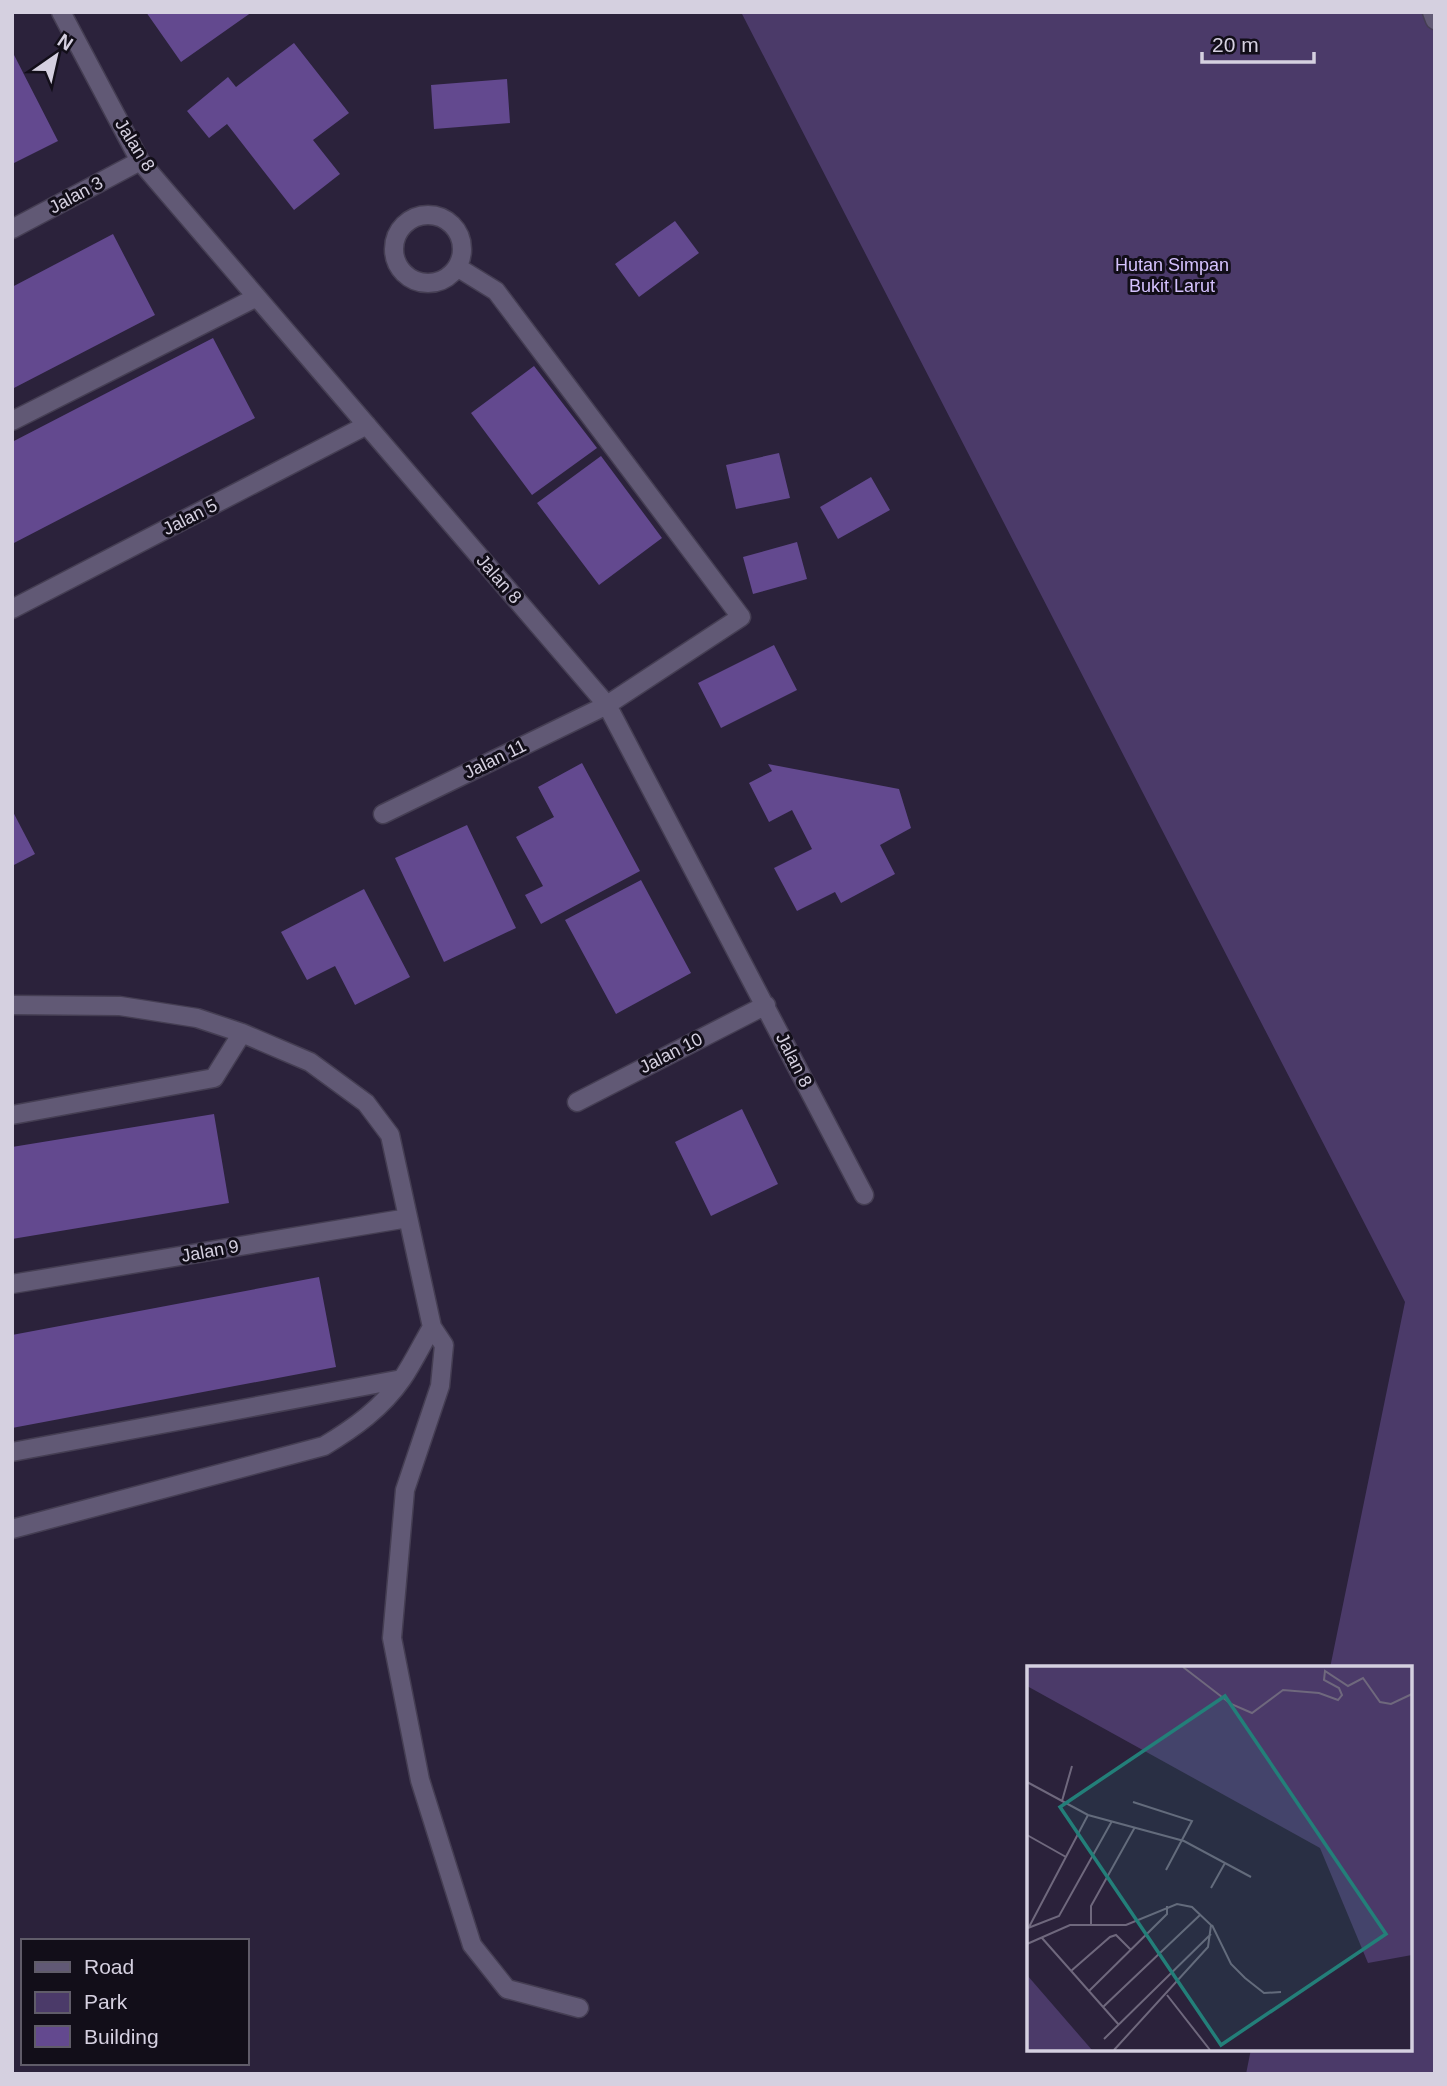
<svg xmlns="http://www.w3.org/2000/svg" width="1447" height="2086" viewBox="0 0 1447 2086" font-family="Arial,sans-serif">
	<rect width="100%" height="100%" fill="#2b223b"/>
	<!-- green -->
	<path fill="#4b3a69" d="M741,12H1435V2074H1246L1251,2049H1410V1668H1330L1405,1302Z"/>
	<!-- building -->
	<path fill="#63498f" d="M146,12H252L181,62Z
		M294,43L349,113L313,140L340,174L294,210L227,124L209,138L187,111L228,77L236,87Z
		M12,51L58,141L12,164Z
		M507,79L510,123L434,129L431,85Z
		M675,221L699,253L639,297L615,264Z
		M113,234L155,315L12,389V287Z
		M213,338L255,418L12,544V442Z
		M534,366L597,448L532,495L471,413Z
		M779,453L790,498L736,509L726,465Z
		M601,456L662,538L599,585L537,503Z
		M871,477L890,510L838,539L820,507Z
		M797,542L807,579L753,594L743,557Z
		M774,645L797,690L721,728L698,683Z
		M582,763L640,871L541,924L525,895L543,886L516,837L554,817L538,787Z
		M768,764L899,789L911,828L880,845L895,874L841,903L835,892L797,911L774,868L812,849L792,810L769,822L749,783L772,771Z
		M12,810L35,854L12,866Z
		M467,825L516,928L444,962L395,858Z
		M641,880L691,973L616,1014L565,920Z
		M364,889L410,977L355,1005L335,966L307,980L281,932Z
		M742,1109L778,1184L711,1216L675,1142Z
		M214,1114L229,1203L12,1239V1147Z
		M319,1277L336,1367L12,1428V1335Z"/>
	<g fill="none" stroke-linecap="round" stroke-linejoin="round">
		<defs>
			<path id="minor" d="M61,12L140,161L607,705L864,1195
				M1432,12L1435,20
				M394 249a34 34 0 1 1 68 0a34 34 0 1 1-68 0Z
				M12,229L140,161
				M12,421L257,297
				M12,609L367,425
				M383,814L607,705L741,617L496,291L457,267
				M12,1005L120,1006L197,1018L242,1033L310,1062L366,1103L390,1135L432,1327C422,1344 413,1363 402,1379C382,1408 354,1428 324,1446L12,1529
				M577,1102L766,1005
				M12,1115L214,1078L242,1033
				M12,1284L408,1218
				M432,1327L444,1345L440,1386L405,1490L392,1638L420,1780L472,1945L507,1989L579,2008
				M12,1452L402,1379"/>
		</defs>
		<!-- minor casing -->
		<use href="#minor" stroke="#453e53" stroke-width="21"/>
		<!-- minor -->
		<use href="#minor" stroke="#615975" stroke-width="18"/>
	</g>
	<g text-anchor="middle" dominant-baseline="central" stroke-width="6" stroke-linejoin="round" paint-order="stroke">
		<!-- street labels -->
		<g font-size="18" fill="#d5d0e0" stroke="#120e19">
			<text transform="translate(135 145) rotate(58)">Jalan 8</text>
			<text transform="translate(76 195) rotate(-28)">Jalan 3</text>
			<text transform="translate(190 517) rotate(-27)">Jalan 5</text>
			<text transform="translate(499 579) rotate(49)">Jalan 8</text>
			<text transform="translate(495 759) rotate(-26)">Jalan 11</text>
			<text transform="translate(671 1053) rotate(-27)">Jalan 10</text>
			<text transform="translate(794 1060) rotate(63)">Jalan 8</text>
			<text transform="translate(210 1251) rotate(-10)">Jalan 9</text>
		</g>
		<!-- park labels -->
		<g font-size="18" fill="#d5c2fe" stroke="#120e19">
			<text x="1172" y="265">Hutan Simpan<tspan x="1172" dy="21">Bukit Larut</tspan></text>
		</g>
	</g>
	<!-- overview -->
	<g transform="translate(1027 1666)">
		<rect width="385" height="385" fill="#2b223b"/>
		<path d="M0,1H385V289L341,297L293,182L0,20ZM0,309L65,384H0Z" fill="#4b3a69"/>
		<path fill="none" stroke="#6f687d" stroke-width="2" d="M156,1L204,38L225,47L256,24L292,27L311,34L315,29L312,22L297,14L298,5L321,20L336,12L353,36L364,38L385,28M0,116L61,149L157,175L224,211M35,135L45,100M106,136L165,155L139,204M0,169L39,191M184,222L198,197M64,259V240L108,161M185,259L204,298L218,312L237,327L254,326M2,261L61,149M1,262L32,250L85,155M15,272L92,359M0,278L43,259H99L150,238L165,241L184,259L181,281L87,384M44,305L83,271L89,269L104,284M62,325L140,248V240M140,329L183,384M76,341L173,249M77,373L184,268"/>
		<path fill="#237f79" fill-opacity="0.15" stroke="#237f79" stroke-width="3.5" d="M198,30L359,268L194,379L33,141Z"/>
		<rect width="385" height="385" fill="none" stroke="#d5d0e0" stroke-width="3.5"/>
	</g>
	<!-- border -->
	<rect width="1447" height="2086" fill="none" stroke="#d5d0e0" stroke-width="28"/>
	<!-- legend -->
	<rect x="21" y="1939" width="228" height="126" fill="#120e19" stroke="#605c69" stroke-width="2"/>
	<rect x="35" y="1962" width="35" height="10" fill="#615975" stroke="#605c69" stroke-width="2"/>
	<text x="84" y="1974" font-size="21" fill="#d5d0e0">Road</text>
	<rect x="35" y="1992" width="35" height="21" fill="#4b3a69" stroke="#605c69" stroke-width="2"/>
	<text x="84" y="2009" font-size="21" fill="#d5d0e0">Park</text>
	<rect x="35" y="2026" width="35" height="21" fill="#63498f" stroke="#605c69" stroke-width="2"/>
	<text x="84" y="2044" font-size="21" fill="#d5d0e0">Building</text>
	<!-- north arrow -->
	<g transform="translate(56 56) rotate(34)" stroke="#120e19" stroke-width="5" paint-order="stroke">
	<path d="M0-5L12 26L0 18L-12 26Z" fill="#d5d0e0"/>
	<text y="-10" font-size="19" font-weight="bold" text-anchor="middle" fill="#d5d0e0">N</text>
	</g>
	<!-- scale -->
	<path d="M1202 52v10h112v-10" fill="none" stroke="#d5d0e0" stroke-width="3.5"/>
	<text x="1212" y="52" font-size="21" fill="#d5d0e0" stroke="#120e19" stroke-width="5" paint-order="stroke">20 m</text>
</svg>
